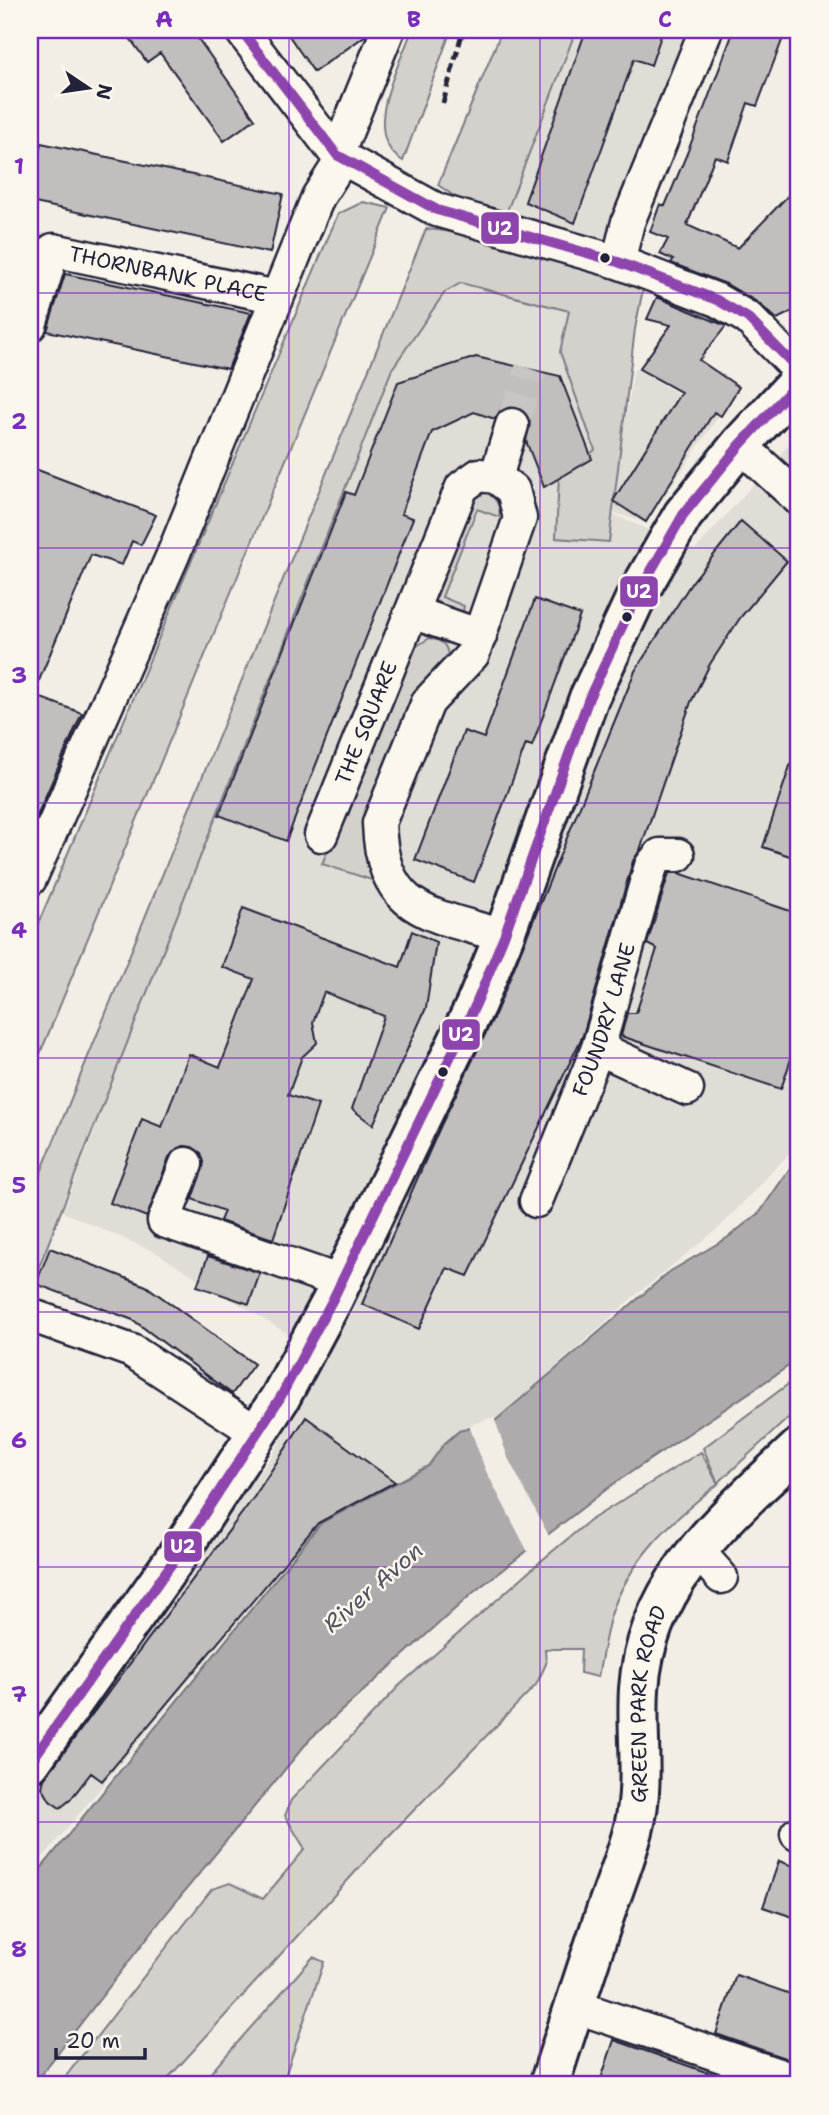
<svg xmlns="http://www.w3.org/2000/svg" width="829" height="2115" viewBox="0 0 829 2115" font-family="'Shantell Sans',sans-serif">
	<rect width="100%" height="100%" fill="#f2eee5"/>
	<filter id="ink" filterUnits="userSpaceOnUse"><feTurbulence type="fractalNoise" baseFrequency=".0143" numOctaves="2"/><feDisplacementMap in="SourceGraphic" scale="14" xChannelSelector="R" yChannelSelector="G"/><feConvolveMatrix kernelMatrix="1 2 1 2 8 2 1 2 1" color-interpolation-filters="sRGB"/></filter>
	<g filter="url(#ink)">
		<!-- built -->
		<path fill="#e0dcd6" d="M576,30H685L606,240L504,219Z
			M435,275L645,279L598,508L695,550L799,433V1143L720,1227L632,1298L495,1421L459,1431L444,1444L428,1466L320,1523L30,1873V1777L83,1701L272,1456L325,1357L155,1252L63,1212L388,364Z
			M634,368L718,417L646,523L611,512Z"/>
		<!-- green -->
		<path fill="#d4d1cc" stroke="#7b7a84" stroke-width="2" d="M412,30H451L403,161C359,135 399,67 412,30Z
			M502,30H576L504,219L457,198L438,185Z
			M363,202L390,208L30,1078V943L338,214Z
			M426,229L477,234L645,279L635,329L609,542L556,538L559,476L595,450L560,352L569,311L461,283L445,292L392,369L30,1290V1199Z
			M482,489C493,495 502,504 499,517L477,509L442,597L464,606L463,611L455,614L433,606L431,597L471,494Z
			M430,638C442,641 447,644 448,657L424,685L381,883L322,864L410,650Z
			M799,1376V1408L718,1483L703,1448Z
			M701,1452L718,1484C672,1520 628,1560 610,1618C605,1637 602,1657 598,1677L580,1673L581,1649H545L546,1664L536,1685L377,1848L162,2085H59L212,1889L230,1883L263,1899L305,1849L285,1816L291,1800L400,1685L541,1561L589,1521Z
			M313,1957L324,1962L282,2085H200Z"/>
		<!-- water -->
		<path fill="#aeabad" stroke="#76747f" stroke-width="2" d="M799,1155V1359L612,1485L475,1591L310,1739L165,1915L33,2085H30V1882L321,1523L428,1466L444,1444L459,1431L495,1421L669,1272L727,1238L760,1212Z"/>
		<!-- pier -->
		<path fill="#f2eee5" d="M494,1417L508,1458L550,1538L529,1554L485,1469L469,1425Z"/>
		<!-- building -->
		<path fill="#c2bebe" stroke="#22223b" stroke-width="2" d="M124,30H192L255,119L224,141L160,53L147,62Z
			M285,30H368L366,35L314,72Z
			M586,30H663L651,65L634,59L575,223L525,202Z
			M734,30H786L757,106L748,103L728,161L715,156L687,225L738,248L799,184V308L777,319L757,302L726,284L671,263L673,260L660,254L668,239L650,232L660,204L665,206L688,151Z
			M41,143L283,194L270,253L30,202Z
			M65,274L99,281L251,313L228,369L47,331Z
			M657,297L726,326L699,360L739,387L721,416L714,412L646,522L613,501L681,392L639,369L671,325L647,319Z
			M476,357L560,376L592,459L544,487L526,441L530,420L525,412L517,407L500,411L495,419L474,412L432,432L401,514L413,518L286,841L219,815L346,492L354,495L398,382Z
			M30,467L156,515L141,545L132,541L122,565L91,555L33,695L82,713L30,832Z
			M741,521L787,561L740,618L710,664L691,702L640,850L633,861L583,1035L468,1276L447,1268L419,1329L362,1304L441,1125L496,1012L635,671L692,582Z
			M535,599L580,615L532,746L526,744L474,882L415,860L464,731L484,738Z
			M795,751L799,752V859L763,847Z
			M669,873H679L799,914V1035L781,1089L621,1036L627,1013H636L657,949L647,944Z
			M243,908L400,967L412,931L436,942L426,1008L373,1125L352,1109L384,1016L324,992L313,1022L317,1043L302,1057L288,1095L318,1105L273,1239L220,1221L224,1211L192,1199L204,1162L201,1153L192,1147L183,1146L169,1157L147,1217L110,1203L142,1119L162,1127L189,1054L220,1067L254,979L222,967Z
			M50,1248L146,1286L254,1364L232,1394L133,1320L36,1284Z
			M208,1256L260,1273L249,1304L197,1286Z
			M306,1417L395,1482L318,1523L102,1781L91,1773L70,1800L60,1808L50,1801L42,1787L44,1779L254,1497Z
			M779,1861L799,1868V1919L763,1907Z
			M736,1975L799,1997V2063L716,2034Z
			M614,2040L703,2071L751,2085H599Z"/>
		<g fill="none" stroke-linecap="round" stroke-linejoin="round">
			<!-- minor-tunnel -->
			<path stroke="#c8c5c3" stroke-width="32" stroke-dasharray="32 16" stroke-linecap="butt" d="M512,425L531,369"/>
			<defs>
				<g id="minor">
					<path d="M241,30L337,155L437,210L618,262L717,300L748,318L799,370"/>
					<path d="M337,155L388,30"/>
					<path d="M618,262L628,222L706,30"/>
					<path id="s1" d="M30,325L53,250L277,297"/>
					<path d="M740,445L799,499"/>
					<path d="M496,477L512,425"/>
					<path d="M412,612L480,636"/>
					<path id="s2" d="M321,835L462,487L479,475L496,477L513,490L520,518L473,654L428,702L379,823C382,914 431,914 504,936"/>
					<path d="M30,879L173,555L318,197L343,158"/>
					<path d="M598,1048L687,1089"/>
					<path d="M186,1164L164,1221L341,1282"/>
					<path id="s3" d="M536,1201L598,1048L651,866L660,855H678"/>
					<path d="M30,1315L132,1351L259,1434"/>
					<path d="M696,1549L721,1577"/>
					<path d="M797,1834L799,1835"/>
					<path d="M574,2006L799,2082"/>
				</g>
				<g id="major">
					<path id="s4" d="M549,2085C568,2026 587,1967 607,1908C616,1882 627,1855 634,1827C645,1781 636,1736 639,1689C646,1582 727,1516 799,1448"/>
				</g>
				<path id="highway" d="M30,1763L177,1556L280,1398L333,1299L476,1004L504,936L589,698L636,597L683,515L740,445L799,381"/>
			</defs>
			<!-- minor casing -->
			<use href="#minor" stroke="#22223b" stroke-width="37"/>
			<!-- major casing -->
			<use href="#major" stroke="#22223b" stroke-width="44"/>
			<!-- highway casing -->
			<use href="#highway" stroke="#22223b" stroke-width="44"/>
			<!-- minor -->
			<use href="#minor" stroke="#fbf7ec" stroke-width="32"/>
			<!-- major -->
			<use href="#major" stroke="#fbf7ec" stroke-width="38"/>
			<!-- highway -->
			<use href="#highway" stroke="#fbf7ec" stroke-width="38"/>
			<!-- rail -->
			<path stroke="#22223b" stroke-width="5" stroke-dasharray="10 5" stroke-linecap="butt" d="M443,103L463,30"/>
			<defs>
				<path id="bus-1" d="M241,30L337,155L437,210L618,262L717,300L748,318L799,370
					M30,1763L177,1556L280,1398L333,1299L476,1004L504,936L589,698L636,597L683,515L740,445L799,381"/>
			</defs>
			<!-- bus-1 casing -->
			<use href="#bus-1" stroke="#fbf7ec" stroke-width="16"/>
			<!-- bus-1 -->
			<use href="#bus-1" stroke="#8e44ad" stroke-width="10"/>
		</g>
	</g>
	<!-- grid -->
	<path fill="none" stroke="#7b2cbf" stroke-width="2" stroke-opacity="0.55" d="M289,30V2085M540,30V2085M30,293H799M30,548H799M30,803H799M30,1058H799M30,1312H799M30,1567H799M30,1822H799"/>
	<!-- markers -->
	<g fill="#22223b" stroke="#fbf7ec" stroke-width="2.5">
		<circle cx="605" cy="258" r="6"/>
		<circle cx="627" cy="617" r="6"/>
		<circle cx="443" cy="1072" r="6"/>
	</g>
	<g text-anchor="middle" dominant-baseline="central" stroke-width="5" stroke-linejoin="round" paint-order="stroke">
		<!-- street labels -->
		<g font-size="21" fill="#22223b" stroke="#fbf7ec">
			<text stroke="none"><textPath href="#s1" startOffset="196">THORNBANK PLACE</textPath></text>
			<text stroke="none"><textPath href="#s2" startOffset="121">THE SQUARE</textPath></text>
			<text stroke="none"><textPath href="#s3" startOffset="194">FOUNDRY LANE</textPath></text>
			<text stroke="none"><textPath href="#s4" startOffset="396">GREEN PARK ROAD</textPath></text>
		</g>
		<!-- water labels -->
		<g font-size="23" font-style="italic" fill="#535263" stroke="#fbf7ec">
			<text transform="translate(373 1587) rotate(-41)">River Avon</text>
		</g>
	</g>
	<g stroke="#fbf7ec" stroke-width="2.5">
		<rect x="480" y="211" width="40" height="34" rx="7" fill="#8e44ad"/>
		<rect x="619" y="575" width="40" height="33" rx="7" fill="#8e44ad"/>
		<rect x="441" y="1018" width="40" height="33" rx="7" fill="#8e44ad"/>
		<rect x="163" y="1530" width="40" height="33" rx="7" fill="#8e44ad"/>
	</g>
	<g font-size="19" text-anchor="middle" font-weight="bold" fill="#fff">
		<text x="500" y="235">U2</text>
		<text x="639" y="598">U2</text>
		<text x="461" y="1041">U2</text>
		<text x="183" y="1553">U2</text>
	</g>
	<!-- margin -->
	<rect width="829" height="2115" fill="none" stroke="#fbf7ec" stroke-width="77"/>
	<!-- north arrow -->
	<g transform="translate(88 88) rotate(103)" stroke="#fbf7ec" stroke-width="5" paint-order="stroke">
	<path d="M0-5L12 26L0 18L-12 26Z" fill="#22223b"/>
	<text y="-10" font-size="19" font-weight="bold" text-anchor="middle" fill="#22223b">N</text>
	</g>
	<!-- scale -->
	<path d="M56 2048v10h89v-10" fill="none" stroke="#22223b" stroke-width="3.5"/>
	<text x="66" y="2048" font-size="21" fill="#22223b" stroke="#fbf7ec" stroke-width="5" paint-order="stroke">20 m</text>
	<rect x="38" y="38" width="752" height="2038" fill="none" stroke="#7b2cbf" stroke-width="2.5"/>
	<g font-size="23" text-anchor="middle" font-weight="bold" fill="#7b2cbf">
		<text x="164" y="27">A</text>
		<text x="414" y="27">B</text>
		<text x="665" y="27">C</text>
		<text x="19" y="174">1</text>
		<text x="19" y="429">2</text>
		<text x="19" y="683">3</text>
		<text x="19" y="938">4</text>
		<text x="19" y="1193">5</text>
		<text x="19" y="1448">6</text>
		<text x="19" y="1702">7</text>
		<text x="19" y="1957">8</text>
	</g>
</svg>
